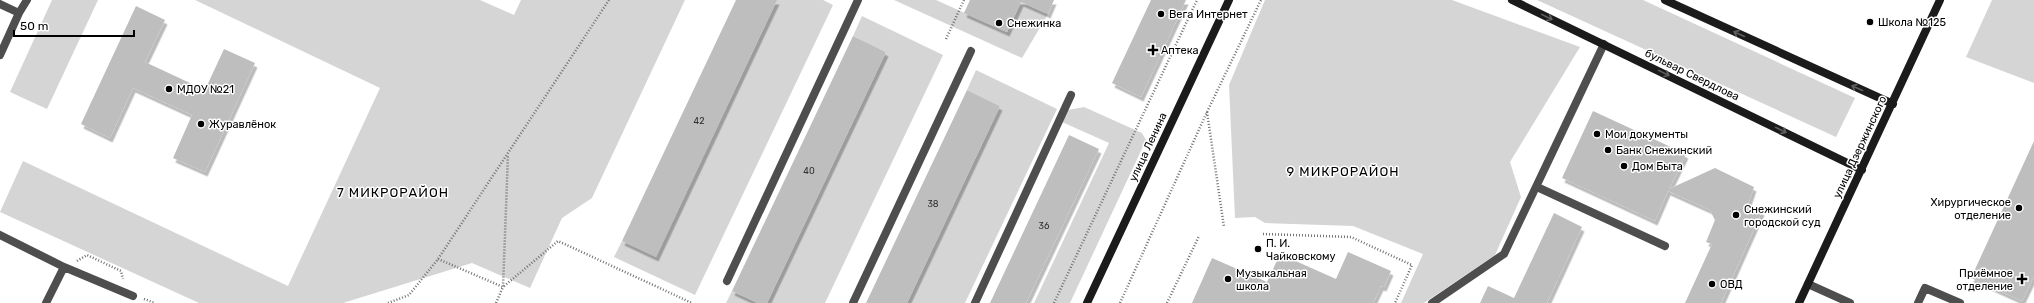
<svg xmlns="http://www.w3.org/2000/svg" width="2034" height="303" viewBox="0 0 2034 303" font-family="Rubik,sans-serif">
	<defs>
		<filter id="shadow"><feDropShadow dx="2.5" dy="4.5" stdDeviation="0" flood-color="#0004"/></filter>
	</defs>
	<rect width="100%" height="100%" fill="#fff"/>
	<!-- green -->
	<path fill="#d5d5d5" d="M52,0H98L47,109L10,92Z
		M195,0H480L514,15L521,0H685L592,198L562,218L530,288L472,263L343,303H199L0,212L23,161L288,286L380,88Z
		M772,0H823L833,5L695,295L614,257L622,241L656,256L776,2Z
		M894,0H936L1007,32L1021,2L1048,14L1022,58Z
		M1265,0H1452L1580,47L1510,162L1521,197L1495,255L1424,303H1401L1423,254L1353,226L1265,223L1255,217L1235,218L1229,85Z
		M1537,0H1643L1855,98L1836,137Z
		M1992,0H2034V83L1966,57Z
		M862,16L943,55L825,303H767L886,52L853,36Z
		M976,70L1057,109L965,303H907L1000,106L967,90Z
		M1084,107L1142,133L1146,140L1070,303H1034L1109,143L1062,122L1068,110Z
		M732,291L758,303H726Z"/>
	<!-- building -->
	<path fill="#bebebe" filter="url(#shadow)" d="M736,0H777L656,257L622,241Z
		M970,0H1054L1048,14L1021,2L1007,32L964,13Z
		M1151,0H1186L1141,97L1112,83Z
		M136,6L165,20L145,62L205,90L224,49L255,63L205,172L173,158L192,115L133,88L110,138L81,124Z
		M853,36L886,52L767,303H758L732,291Z
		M967,90L1000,106L907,303H866Z
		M1593,111L1686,154L1669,189L1715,168L1754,187L1748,204L1762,211L1721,303H1685L1712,244L1706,242L1715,220L1710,210L1668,191L1655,221L1562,178Z
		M1069,135L1099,149L1026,303H990Z
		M2034,141V276L2022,301L1971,278Z
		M1554,213L1582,227L1547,303H1480L1488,286L1514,298Z
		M1348,252L1391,271L1384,287L1381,286L1373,303H1192L1212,258L1267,282L1280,254L1336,279Z"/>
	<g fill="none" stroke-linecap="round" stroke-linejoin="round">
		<!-- path -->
		<path stroke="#707070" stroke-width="2.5" stroke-dasharray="1 2" stroke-linecap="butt" d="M946,39L964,0
			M1207,112L1224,227
			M1263,234L1351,237L1412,265L1395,303
			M438,259L503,287L558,241L692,303
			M77,261L87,255L121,271L123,279
			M144,299L155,303
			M388,303L409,295L438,259L609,0
			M496,303L503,287L508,155
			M1054,303L1197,0
			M1120,303L1207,112L1261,0
			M1167,303L1199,236"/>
		<!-- lane -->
		<path stroke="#4e4e4e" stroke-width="8" d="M0,4L19,13L27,0
			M0,55L19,13
			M1537,187L1665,246
			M0,235L64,267L133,296
			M727,281L858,0
			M1808,284L1850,303
			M46,303L64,267
			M853,303L971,51
			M975,303L1071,95
			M1432,303L1504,254L1604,44
			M1918,303L1925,288L1960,303"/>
		<!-- secondary -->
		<path stroke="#1b1b1b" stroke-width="8" d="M1512,0L1862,170
			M1665,0L1893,104
			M1087,303L1229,0
			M1799,303L1940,0"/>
	</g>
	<!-- one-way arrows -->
	<defs><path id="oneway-shaft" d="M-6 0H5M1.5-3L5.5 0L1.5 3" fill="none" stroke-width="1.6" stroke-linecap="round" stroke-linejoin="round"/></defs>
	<g stroke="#5f5f5f">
		<use href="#oneway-shaft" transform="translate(1547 17) rotate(26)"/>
		<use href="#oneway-shaft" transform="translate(1739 34) rotate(-155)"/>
		<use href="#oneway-shaft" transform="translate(1664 73) rotate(26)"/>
		<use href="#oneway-shaft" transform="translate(1857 88) rotate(-156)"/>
		<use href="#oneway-shaft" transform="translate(1781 130) rotate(26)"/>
	</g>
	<!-- markers -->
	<g fill="#000" stroke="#fff" stroke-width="1.5">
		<circle cx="1161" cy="14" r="4"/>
		<circle cx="1870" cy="22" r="4"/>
		<circle cx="999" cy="23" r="4"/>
		<path d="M1151 44h4v4h4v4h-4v4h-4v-4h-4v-4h4z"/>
		<circle cx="169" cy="89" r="4"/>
		<circle cx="201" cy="124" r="4"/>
		<circle cx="1597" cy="134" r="4"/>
		<circle cx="1608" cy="150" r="4"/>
		<circle cx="1624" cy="166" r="4"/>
		<circle cx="2019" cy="208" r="4"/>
		<circle cx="1736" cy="215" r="4"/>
		<circle cx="1258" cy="249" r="4"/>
		<circle cx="1228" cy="279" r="4"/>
		<path d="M2020 273h4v4h4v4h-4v4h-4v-4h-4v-4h4z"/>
		<circle cx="1712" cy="284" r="4"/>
	</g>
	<g text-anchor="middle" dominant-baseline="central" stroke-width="3" stroke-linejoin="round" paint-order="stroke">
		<!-- number labels -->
		<g font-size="9" fill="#303030">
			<text x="699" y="121">42</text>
			<text x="809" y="171">40</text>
			<text x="933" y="204">38</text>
			<text x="1044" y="226">36</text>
		</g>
		<!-- poi labels -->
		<g font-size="11" fill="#000" stroke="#fff" text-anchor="start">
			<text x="1169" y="14">Вега Интернет</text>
			<text x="1878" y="22">Школа №125</text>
			<text x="1007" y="23">Снежинка</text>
			<text x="1161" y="50">Аптека</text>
			<text x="177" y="89">МДОУ №21</text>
			<text x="209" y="124">Журавлёнок</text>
			<text x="1605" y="134">Мои документы</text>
			<text x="1616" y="150">Банк Снежинский</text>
			<text x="1632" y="166">Дом Быта</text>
			<text x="2011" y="202" text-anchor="end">Хирургическое<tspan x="2011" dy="13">отделение</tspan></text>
			<text x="1744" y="209">Снежинский<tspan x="1744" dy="13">городской суд</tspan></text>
			<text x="1266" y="243">П. И.<tspan x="1266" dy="13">Чайковскому</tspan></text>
			<text x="1236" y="273">Музыкальная<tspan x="1236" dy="13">школа</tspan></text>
			<text x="2013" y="273" text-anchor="end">Приёмное<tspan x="2013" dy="13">отделение</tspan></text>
			<text x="1720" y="284">ОВД</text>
		</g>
		<!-- street labels -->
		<g font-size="11" fill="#000" stroke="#fff">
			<text transform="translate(1692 75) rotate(26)">бульвар Свердлова</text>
			<text transform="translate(1148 147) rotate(-65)">улица Ленина</text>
			<text transform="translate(1860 147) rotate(-65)">улица Дзержинского</text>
		</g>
		<!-- quarter labels -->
		<g font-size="13" letter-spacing="1" fill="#000" stroke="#fff">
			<text x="1343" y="171">9 МИКРОРАЙОН</text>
			<text x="393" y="192">7 МИКРОРАЙОН</text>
		</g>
	</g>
	<!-- scale -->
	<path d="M14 30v6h120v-6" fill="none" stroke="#000000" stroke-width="2"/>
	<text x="20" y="30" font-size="12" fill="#000000" stroke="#ffffff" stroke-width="3" paint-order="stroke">50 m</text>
</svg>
